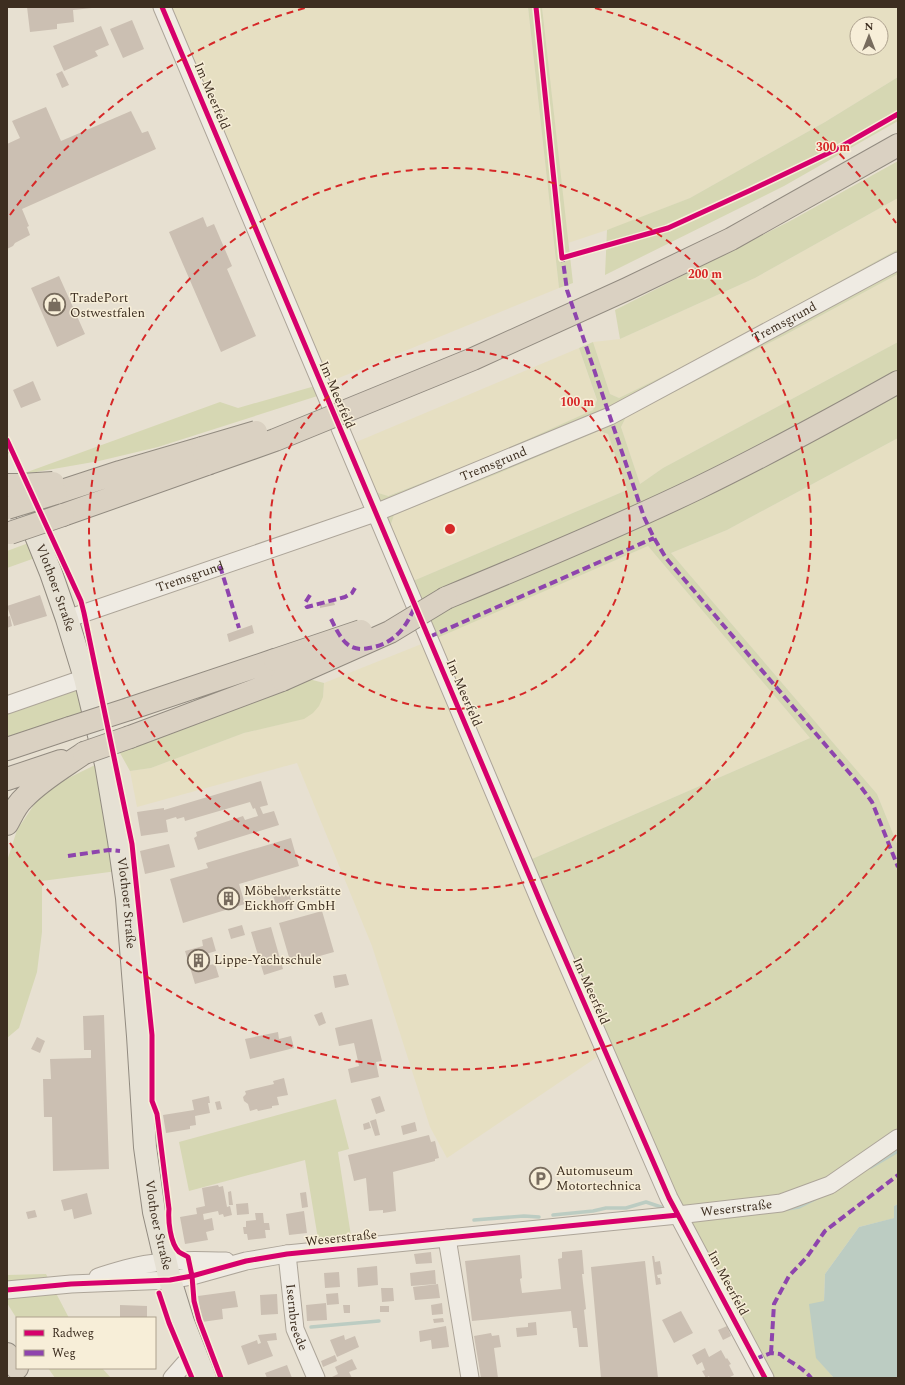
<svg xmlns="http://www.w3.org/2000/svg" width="905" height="1385" viewBox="0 0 905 1385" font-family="Spectral,serif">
	<rect width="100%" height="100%" fill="#e7e0d1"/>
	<!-- farmland -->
	<path fill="#e6dfc2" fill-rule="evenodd" d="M169,7H528L559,288L329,382Z
		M542,7H898V77L825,122L690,198L619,226L568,243ZM857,24H881V48H857Z
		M898,198V249L712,352L619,398L610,394L593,342L620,339L755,278Z
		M898,274V342L663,468L640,484L621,427L626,417L785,335Z
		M579,348L597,401L593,410L488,457L387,496L375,492L354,443Z
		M599,431L608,434L627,490L413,581L390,527L394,515L497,474Z
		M898,438V846L877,794L671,553L727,530Z
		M648,546L810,738L532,859L437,637Z
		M424,643L600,1055L447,1158L430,1127L372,946L297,763L137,807L130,771L151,768L244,733L286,723L323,697L324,683Z"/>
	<!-- green -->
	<path fill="#d6d7b3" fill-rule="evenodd" d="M528,7H542L573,283L559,288Z
		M898,77V121L784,186L605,275L607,230L690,198L825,122Z
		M898,161V198L755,278L620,339L615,310L790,221Z
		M898,249V274L785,335L626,417L621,427L640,484L663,468L898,342V438L727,530L671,553L877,794L898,846V1204L894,1206L895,1218L859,1227L825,1274L824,1301L816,1357L834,1378H773L675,1224L413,581L627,490L608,434L599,431L497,474L394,515L390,527L375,492L388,496L488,457L593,410L597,400L579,348L593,342L610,394L619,398L712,352ZM648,546L810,738L532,859L437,638Z
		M329,382L333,391L158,447L99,461L19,475L7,474V450L19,475L220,402L238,408Z
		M42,538L49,553L7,568V551Z
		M305,678L324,683L323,697L319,706L313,713L304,719L244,733L151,768L130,771L120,753Z
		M90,680L95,709L7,737V708Z
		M97,764L117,871L42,881V932L37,972L19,1028L7,1038V861L17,830L44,790Z
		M336,1099L349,1149L338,1152L351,1236L318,1239L305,1160L189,1191L179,1142Z
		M46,1274L69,1318L17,1319L7,1303V1275Z
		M48,1368H102L111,1378H55Z"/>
	<!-- water -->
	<path fill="#bcccc2" d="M898,1204V1378H834L816,1358L809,1304L824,1301L825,1274L859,1227L894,1218V1206Z"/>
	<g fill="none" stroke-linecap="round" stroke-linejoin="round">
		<!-- stream -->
		<path stroke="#bcccc2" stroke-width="3.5" d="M871,1167L898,1151
			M787,1209L799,1207L815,1199
			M553,1215L593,1211L606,1208H626L646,1202L661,1207
			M474,1220L524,1216L539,1217
			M311,1327L379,1321"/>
	</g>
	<!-- building -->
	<path fill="#cbbfb2" d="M27,7H92V8L73,10L74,22L57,24V29L30,32Z
		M132,20L144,49L123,58L110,29Z
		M101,26L109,45L95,51L98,56L64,71L53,46Z
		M62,71L69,85L62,88L56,74Z
		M46,107L61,141L131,111L142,133L148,131L156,149L22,209L29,226L27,227L30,235L15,243L13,246L7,249V144L20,138L12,121Z
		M203,217L207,227L214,224L232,266L227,269L256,336L221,352L169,232Z
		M59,276L85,334L57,347L31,288Z
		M33,381L41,400L21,408L13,390Z
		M40,595L47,616L14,626L7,606Z
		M334,602L335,605L320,608V605Z
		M10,616L12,626L7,628V617Z
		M252,625L254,633L229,642L227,634Z
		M261,781L268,805L260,807L263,814L274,811L279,825L198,850L194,838L197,836L196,832L243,816L245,820L258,816L255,808L253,809L250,802L185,821L184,817L177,819L176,817L166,820L168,832L141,836L137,812L164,808V810Z
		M291,838L299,866L239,884L245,904L183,923L170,879L208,868L206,863Z
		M169,844L175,867L145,874L140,851Z
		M288,889L291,900L276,904L272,893Z
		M322,911L334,952L291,964L279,923Z
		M242,925L245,935L231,939L228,929Z
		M271,927L283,969L264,975L251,932Z
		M212,937L216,951L206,954L209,965L215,964L219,977L195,984L185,951L203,946L202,940Z
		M346,974L349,985L335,988L333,976Z
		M322,1012L326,1023L319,1026L314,1015Z
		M104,1015L109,1169L53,1171L52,1117H44L43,1079H51L50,1059L91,1058V1050H84L83,1016Z
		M372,1019L382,1061L376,1062L379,1077L351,1083L348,1069L359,1066L354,1043L339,1046L335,1028Z
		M278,1032L279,1039L291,1036L294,1048L250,1059L245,1039Z
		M37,1037L45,1041L40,1053L31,1049Z
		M284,1078L288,1095L277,1097L279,1105L272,1106V1108L258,1111L257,1109L250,1111L248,1104L244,1101L243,1097L246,1094L245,1091L274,1084L273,1081Z
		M209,1096L210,1103H208L210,1113L195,1116L196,1125L190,1126V1129L166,1133L163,1115L194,1110L192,1100Z
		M380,1096L385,1111L376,1114L371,1099Z
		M220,1101L222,1109L217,1110L215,1102Z
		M376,1119L380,1135L375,1136L370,1121Z
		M369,1122L371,1128L364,1130L363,1124Z
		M415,1122L417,1131L403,1135L401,1126Z
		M429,1135L431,1142L435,1141L439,1158L435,1159V1161L393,1172L396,1211L383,1213V1210L369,1211L366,1178L354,1181L348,1155Z
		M218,1185L219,1187L223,1186L227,1207L230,1206L232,1215L224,1217L223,1214L219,1215L218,1211L203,1214L204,1220L212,1218L214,1230L206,1232L208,1240L185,1244L180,1217L197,1214L196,1208L205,1206L202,1188Z
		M231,1191L233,1205H229L228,1192Z
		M306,1192L308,1207L302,1208L300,1193Z
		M87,1193L92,1214L74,1219L72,1209L64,1211L61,1200Z
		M248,1203L249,1214L237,1215L236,1204Z
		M35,1210L37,1217L28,1219L26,1212Z
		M304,1211L307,1233L289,1235L286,1214Z
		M255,1213H263L264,1223H269L270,1230H265L266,1238L248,1240L247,1234H244L243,1227H246V1221L256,1220Z
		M582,1250L584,1274H582L586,1309L584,1310L588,1347H579L577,1328H573L571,1311L472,1321L465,1261L520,1255L522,1278L520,1279L522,1293L561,1289L558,1259L562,1258V1252Z
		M431,1252L432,1263L416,1264L414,1254Z
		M652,1256H654L655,1262L660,1261L662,1274L657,1275L658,1278H660L661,1284L656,1285Z
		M645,1261L658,1378H601L591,1267Z
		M377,1266L378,1285L358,1287L357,1268Z
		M435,1270L436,1284L411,1286L410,1273Z
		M339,1272L340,1287L325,1288L324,1273Z
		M438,1284L440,1298L415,1300L413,1287Z
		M381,1288H393L394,1301L382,1302Z
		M235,1291L238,1307L222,1309L223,1319L202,1322L198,1296Z
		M338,1293L339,1304L327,1305L326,1294Z
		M277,1294L278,1314L261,1315L260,1295Z
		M326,1303L327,1320L307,1321L306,1305Z
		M442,1303L443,1314L432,1315L431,1305Z
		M120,1305L147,1306V1318H120Z
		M343,1305H350V1313H344Z
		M380,1306H389V1312H380Z
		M681,1311L693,1333L674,1343L662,1320Z
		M443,1318L444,1322L434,1323L433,1319Z
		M536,1322L537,1335L517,1337L516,1328L528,1327V1323Z
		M446,1326L449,1347L432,1349L431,1340L420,1342L419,1331Z
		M727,1326L731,1336L723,1340L718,1330Z
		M276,1333L277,1340L267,1341L273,1356L248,1365L241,1346L257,1340L258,1344L261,1343L258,1335Z
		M491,1333L492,1336L499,1335L501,1347L494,1348L498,1378H481L474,1336Z
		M344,1335L345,1340L355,1336L359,1347L337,1357L330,1340Z
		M705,1348L709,1357L721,1350L726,1359L727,1358L731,1364L729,1365L734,1375L728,1378H710L709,1376L706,1378L702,1371L705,1370L702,1362L697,1365L692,1355Z
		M335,1355L337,1361L323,1367L321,1361Z
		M352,1359L357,1369L349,1372L352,1378H330L338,1374L335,1367Z
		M287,1365L292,1378H267L265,1373Z"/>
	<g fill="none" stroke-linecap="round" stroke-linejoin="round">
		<defs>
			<g id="minor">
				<path d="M162,7L545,913L669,1198L765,1378"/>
				<path id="s1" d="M67,619L375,513L610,416L898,261"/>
				<path d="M7,705L85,678"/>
				<path d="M447,1238L470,1378"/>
				<path id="s2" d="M287,1254L295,1329L316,1378"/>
				<path d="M98,1277C117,1271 135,1265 155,1263C178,1259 202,1261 226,1261"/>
				<path id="s3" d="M7,1290L71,1284L170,1280L192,1276L246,1261L287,1254L678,1215L781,1203L830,1185L898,1138"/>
				<path d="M172,1378L194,1353"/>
			</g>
			<g id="major">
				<path id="s4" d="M7,464L51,573L67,619L85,678L106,764L119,841L127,898L138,1036L145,1147L154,1212L170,1280L183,1322L205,1378"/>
			</g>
			<path id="highway" d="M341,413L473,359L627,289L731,239L898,145
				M56,493L120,472L202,448
				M63,515L207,464
				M446,598C531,563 615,528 698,488C766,455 832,419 898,382
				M129,709L275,660
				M130,737L282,680
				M7,749L70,728
				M7,779L61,761
				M7,824C12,815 16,805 24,798C41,780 64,767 84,753
				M7,1354L17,1368"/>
		</defs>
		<!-- minor casing -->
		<use href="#minor" stroke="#ada599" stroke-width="19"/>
		<!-- major casing -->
		<use href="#major" stroke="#928b80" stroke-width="24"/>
		<!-- highway casing -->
		<use href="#highway" stroke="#928b80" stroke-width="24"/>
		<!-- minor -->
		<use href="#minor" stroke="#efebe3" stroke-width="17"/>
		<!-- major -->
		<use href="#major" stroke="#e6e1d4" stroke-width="22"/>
		<!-- highway -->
		<use href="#highway" stroke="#dad1c2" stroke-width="22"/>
		<defs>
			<path id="highway-bridge" d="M202,448L256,432
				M207,464L275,440L341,413
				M7,485H21L53,483
				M7,508L56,493
				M10,533L63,515
				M275,660L361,631
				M282,680L390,632L446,598
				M70,728L129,709
				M84,753L130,737"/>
		</defs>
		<!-- highway-bridge casing -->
		<use href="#highway-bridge" stroke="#928b80" stroke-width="24" stroke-linecap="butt"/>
		<!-- highway-bridge -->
		<use href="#highway-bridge" stroke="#dad1c2" stroke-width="22"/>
		<!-- quiet -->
		<path stroke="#8e44ad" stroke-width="4" stroke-dasharray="8 4" stroke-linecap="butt" d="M562,254L567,290L644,517L654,538L666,558L858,783L872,802L898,867
			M220,566L239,628
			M310,595L305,603L307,607L345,597L352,593L355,588
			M331,619C335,627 339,636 346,643C352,649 361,650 369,648C394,644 406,628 415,606
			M429,637L654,538
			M68,856L109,850L120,851
			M771,1353L774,1304L789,1276L807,1257L825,1231L898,1175
			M755,1359L771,1353L780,1354C789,1362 804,1368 811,1378"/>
		<defs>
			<path id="cycleway" d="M162,7L545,913L669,1198L765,1378
				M536,7L562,258L668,228L751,190L837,149L898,114
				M7,440L81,601L84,613L132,844L152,1035V1101L157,1114L169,1209C168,1220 170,1243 179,1252C182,1254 185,1255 188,1257L192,1276L194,1301L199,1320L221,1378
				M7,1290L71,1284L170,1280L192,1276L246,1261L287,1254L678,1215
				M159,1293L169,1323L192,1378"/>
		</defs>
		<!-- cycleway casing -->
		<use href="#cycleway" stroke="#f7eed8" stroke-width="8"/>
		<!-- cycleway -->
		<use href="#cycleway" stroke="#d6006c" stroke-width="5"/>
	</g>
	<!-- distance rings -->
	<g fill="none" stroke="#d62828" stroke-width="2" stroke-dasharray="7 5">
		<circle cx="450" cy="529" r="180"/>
		<circle cx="450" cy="529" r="361"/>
		<path d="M896 835A541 541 0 0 1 10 843M10 215A541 541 0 0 1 305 8M595 8A541 541 0 0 1 896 223"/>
	</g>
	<!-- icons -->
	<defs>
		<symbol id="shop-ring" viewBox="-11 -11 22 22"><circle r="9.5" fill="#f7eed8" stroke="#786c5e" stroke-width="1.5"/><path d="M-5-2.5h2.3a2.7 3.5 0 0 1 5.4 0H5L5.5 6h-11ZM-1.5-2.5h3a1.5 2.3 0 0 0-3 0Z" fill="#786c5e"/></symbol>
		<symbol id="building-ring" viewBox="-11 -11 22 22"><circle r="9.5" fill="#f7eed8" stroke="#786c5e" stroke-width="1.5"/><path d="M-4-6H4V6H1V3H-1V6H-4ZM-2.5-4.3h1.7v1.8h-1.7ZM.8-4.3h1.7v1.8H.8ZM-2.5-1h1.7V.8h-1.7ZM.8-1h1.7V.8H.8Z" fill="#786c5e"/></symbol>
		<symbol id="parking-ring" viewBox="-11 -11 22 22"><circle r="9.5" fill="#f7eed8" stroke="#786c5e" stroke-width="1.5"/><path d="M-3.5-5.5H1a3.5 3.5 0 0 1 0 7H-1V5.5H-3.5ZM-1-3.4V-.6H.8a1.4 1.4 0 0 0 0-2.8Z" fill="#786c5e"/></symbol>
	</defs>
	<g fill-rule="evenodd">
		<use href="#shop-ring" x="42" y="292" width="25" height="25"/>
		<use href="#building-ring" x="216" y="886" width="25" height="25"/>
		<use href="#building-ring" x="186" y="948" width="25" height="25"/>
		<use href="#parking-ring" x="528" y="1166" width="25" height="25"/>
	</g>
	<g text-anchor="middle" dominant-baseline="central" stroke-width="3" stroke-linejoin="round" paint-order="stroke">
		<!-- street labels -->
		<g font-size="13" fill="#3d2e20" stroke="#f7eed8">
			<text transform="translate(212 96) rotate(67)">Im Meerfeld</text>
			<text stroke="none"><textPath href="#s1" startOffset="778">Tremsgrund</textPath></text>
			<text transform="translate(337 395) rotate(67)">Im Meerfeld</text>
			<text stroke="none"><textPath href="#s1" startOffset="454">Tremsgrund</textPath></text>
			<text stroke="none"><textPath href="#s1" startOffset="130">Tremsgrund</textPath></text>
			<text stroke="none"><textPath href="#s4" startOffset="133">Vlothoer Straße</textPath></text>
			<text transform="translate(464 693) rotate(67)">Im Meerfeld</text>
			<text stroke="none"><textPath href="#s4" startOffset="457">Vlothoer Straße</textPath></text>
			<text transform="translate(591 991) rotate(66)">Im Meerfeld</text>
			<text stroke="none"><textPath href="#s3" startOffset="735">Weserstraße</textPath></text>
			<text stroke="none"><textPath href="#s4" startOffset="781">Vlothoer Straße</textPath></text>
			<text transform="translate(341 1238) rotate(-6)">Weserstraße</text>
			<text transform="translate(728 1283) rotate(62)">Im Meerfeld</text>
			<text stroke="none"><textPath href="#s2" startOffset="64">Isernbreede</textPath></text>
		</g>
		<!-- poi labels -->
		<g font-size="13" fill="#3d2e20" stroke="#f7eed8" text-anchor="start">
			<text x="70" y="298">TradePort<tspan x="70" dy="15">Ostwestfalen</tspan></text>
			<text x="244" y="891">Möbelwerkstätte<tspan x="244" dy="15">Eickhoff GmbH</tspan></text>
			<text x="214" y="960">Lippe-Yachtschule</text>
			<text x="556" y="1171">Automuseum<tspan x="556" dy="15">Motortechnica</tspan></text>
		</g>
	</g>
	<circle cx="450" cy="529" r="6" fill="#d62828" stroke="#f7eed8" stroke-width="2"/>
	<g font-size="12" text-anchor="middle" font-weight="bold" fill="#d62828" stroke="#f7eed8" stroke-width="3" stroke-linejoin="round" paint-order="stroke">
		<text x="833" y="151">300 m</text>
		<text x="705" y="278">200 m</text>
		<text x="577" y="406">100 m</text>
	</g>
	<!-- border -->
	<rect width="905" height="1385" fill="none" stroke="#3d2e20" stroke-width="16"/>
	<!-- legend -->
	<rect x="16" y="1317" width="140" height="52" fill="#f7eed8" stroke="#ada18e"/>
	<rect x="24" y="1330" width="20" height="6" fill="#d6006c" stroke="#ada18e"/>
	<text x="52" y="1337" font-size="12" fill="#3d2e20">Radweg</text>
	<rect x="24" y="1350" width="20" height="6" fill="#8e44ad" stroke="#ada18e"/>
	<text x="52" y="1357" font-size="12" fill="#3d2e20">Weg</text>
	<!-- north arrow -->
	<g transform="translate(869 36)"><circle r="19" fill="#f7eed8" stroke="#ada18e"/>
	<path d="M0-3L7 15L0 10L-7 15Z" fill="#786c5e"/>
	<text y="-6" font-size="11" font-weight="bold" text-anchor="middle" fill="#3d2e20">N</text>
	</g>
</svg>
